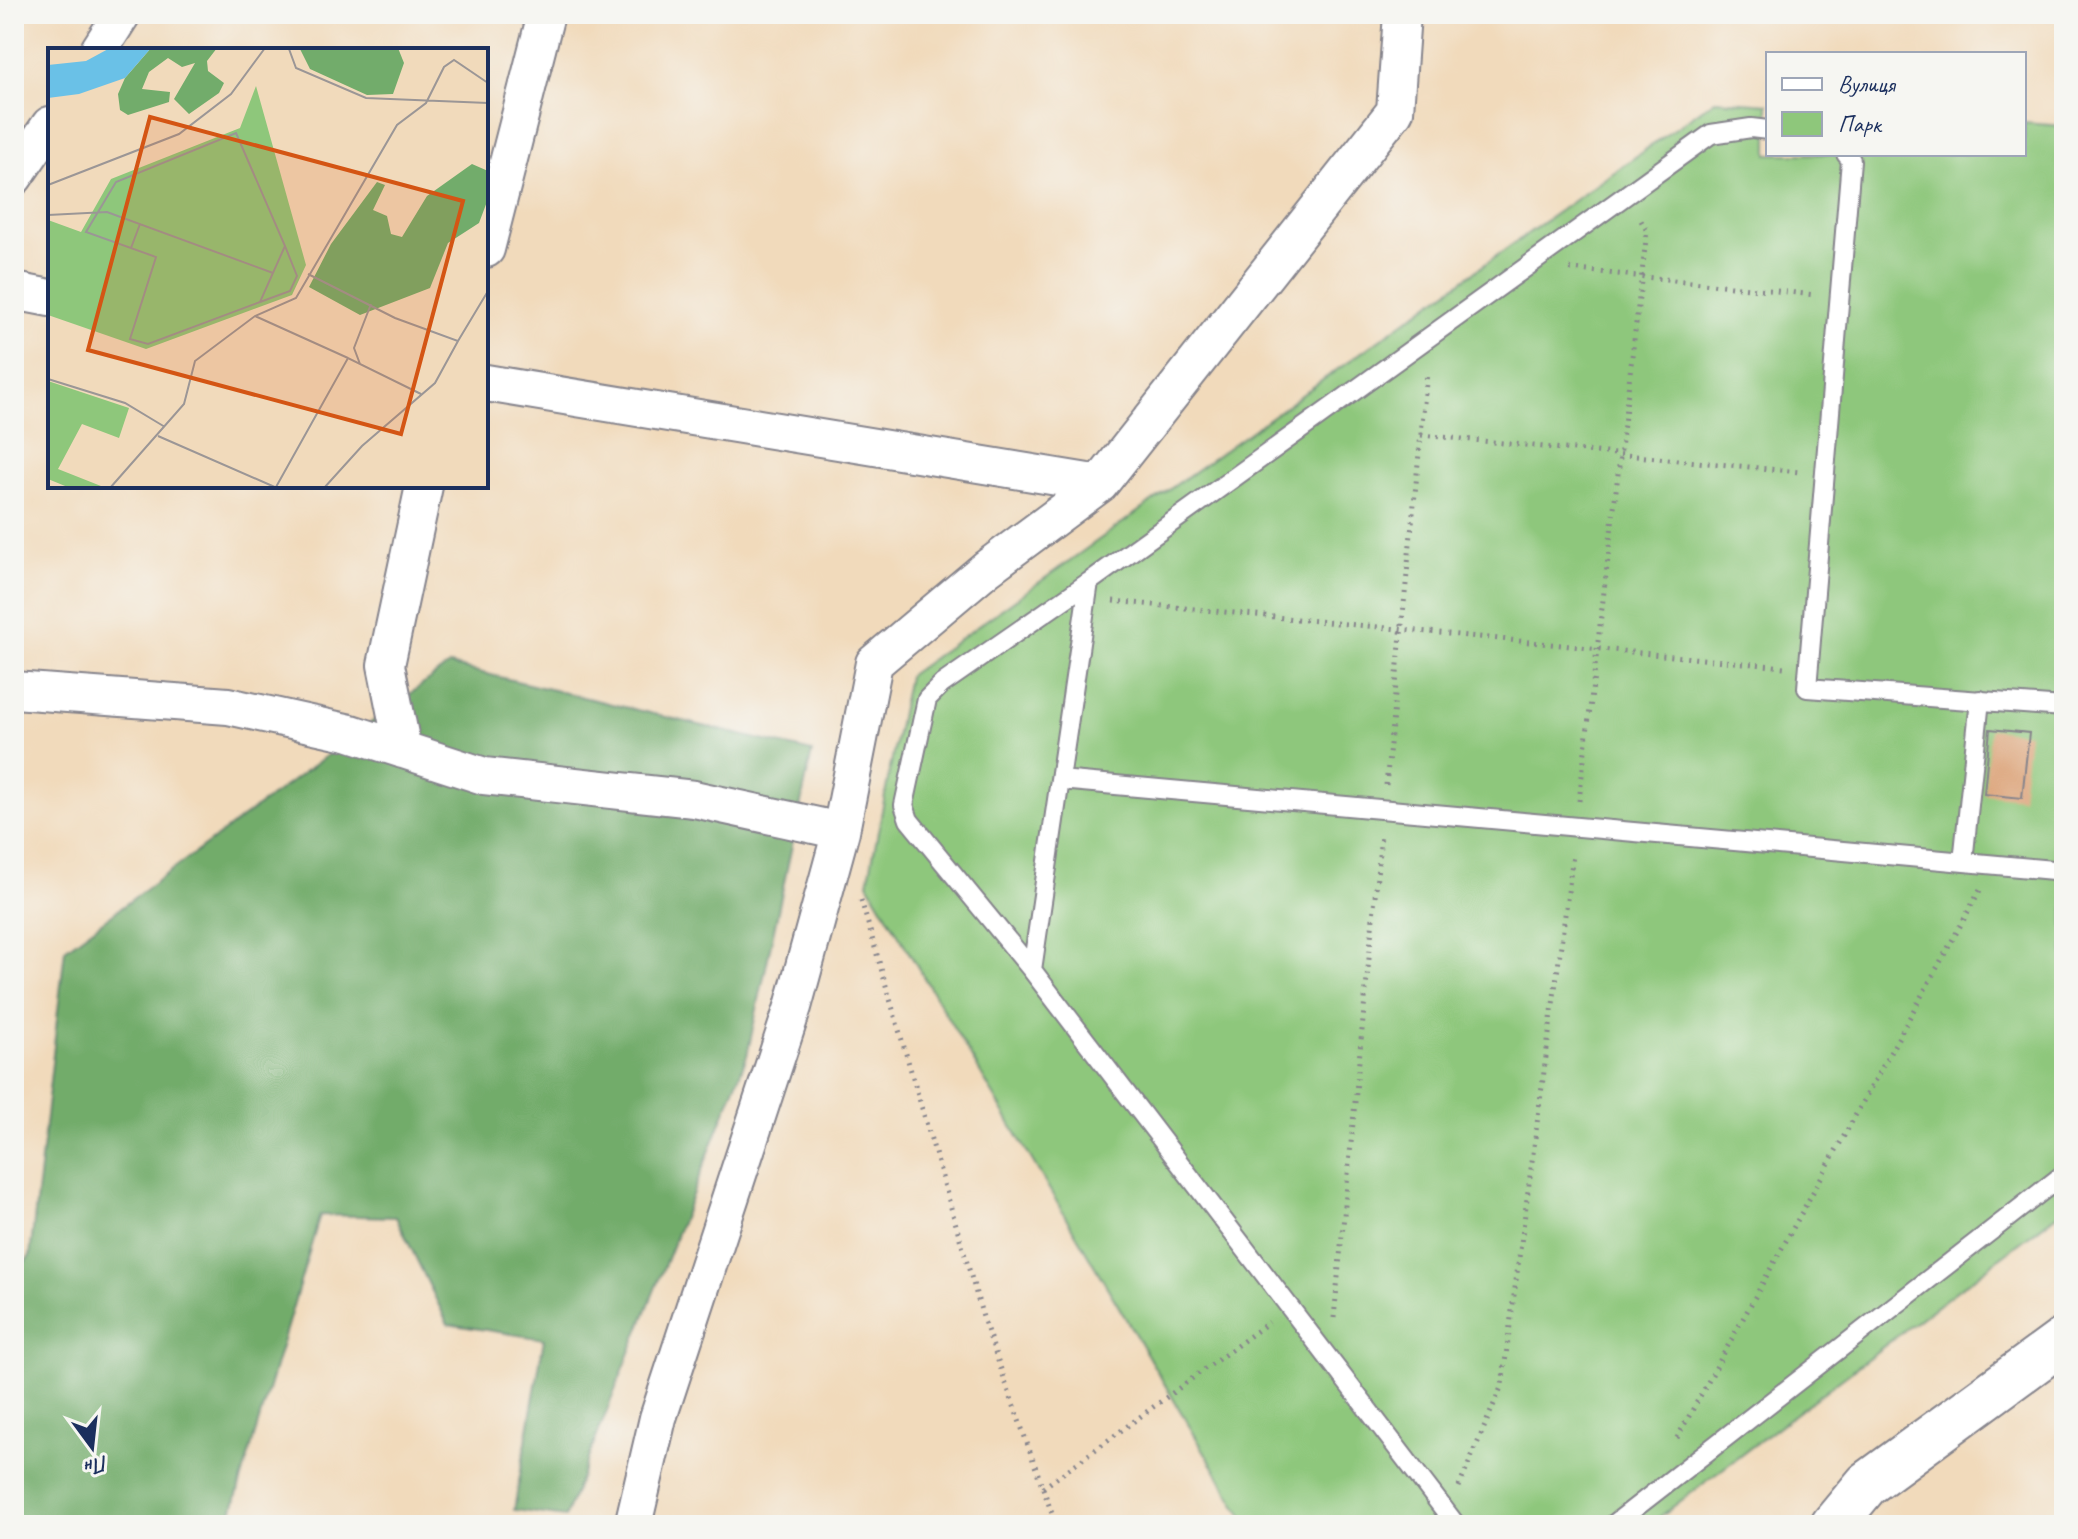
<svg xmlns="http://www.w3.org/2000/svg" width="2078" height="1539" viewBox="0 0 2078 1539" font-family="Caveat,sans-serif">
	<rect width="100%" height="100%" fill="#f6f6f2"/>
	<filter id="ink" filterUnits="userSpaceOnUse"><feTurbulence type="fractalNoise" baseFrequency=".0125" numOctaves="2"/><feDisplacementMap in="SourceGraphic" scale="16" xChannelSelector="R" yChannelSelector="G"/><feConvolveMatrix kernelMatrix="1 2 1 2 8 2 1 2 1" color-interpolation-filters="sRGB"/></filter>
	<filter id="wash" filterUnits="userSpaceOnUse"><feTurbulence type="fractalNoise" baseFrequency=".006" numOctaves="4" result="noise"/><feDisplacementMap in="SourceGraphic" scale="32" xChannelSelector="R" yChannelSelector="G"/><feGaussianBlur stdDeviation="1.8" result="paint"/><feColorMatrix in="noise" values="0 0 0 0 0 0 0 0 0 0 0 0 0 0 0 0 0 1.4 0 .05"/><feComposite in="paint" operator="in"/></filter>
	<g filter="url(#wash)">
		<rect width="100%" height="100%" fill="#f1dabb"/>
		<!-- green -->
		<path fill="#8ec77b" stroke="#547b6c" stroke-width="2" d="M1715,100L1768,104V154H2024V123L2064,126V1209L1649,1525H1248L868,883L908,676Z"/>
		<!-- forest -->
		<path fill="#72ac6b" stroke="#466e64" stroke-width="2" d="M449,665L812,752L747,1056L565,1517L514,1510L544,1339L448,1324L396,1217L320,1215L232,1512L222,1525H14V1274L30,1256L65,949Z"/>
		<g id="blocks">
			<!-- building -->
			<path fill="#dda67d" d="M1990,729L2029,733L2022,798L1984,794Z"/>
		</g>
	</g>
	<g filter="url(#ink)">
		<use href="#blocks" fill-opacity="0" stroke="#86848c" stroke-width="2"/>
		<g fill="none" stroke-linecap="round" stroke-linejoin="round">
			<defs>
				<path id="service" d="M1846,154L1851,160L1807,688L2064,707
					M1060,780L2064,871
					M1963,862L1980,700
					M1032,970L909,820L904,805L927,699L942,684L1089,582
					M1456,1525L1032,970L1089,582L1711,134L1751,128L1768,130
					M1613,1525L2064,1174"/>
				<path id="minor" d="M99,50L122,14
					M14,177L50,125
					M486,249L546,14
					M14,291L50,298
					M486,383L1100,484
					M14,690L228,706L351,733L484,776L694,799L841,831
					M403,750L386,665L424,486
					M633,1525L658,1418L793,1007L841,831L874,663L987,568L1100,484L1395,111L1402,14"/>
				<path id="tertiary" d="M1833,1525L1867,1484L2064,1340"/>
			</defs>
			<!-- service casing -->
			<use href="#service" stroke="#86848c" stroke-width="22"/>
			<!-- minor casing -->
			<use href="#minor" stroke="#86848c" stroke-width="40"/>
			<!-- tertiary casing -->
			<use href="#tertiary" stroke="#86848c" stroke-width="48"/>
			<!-- path -->
			<path stroke="#86848c" stroke-width="5" stroke-dasharray="2 6" stroke-linecap="butt" d="M1570,269L1815,295
				M1421,435L1800,472
				M1113,601L1784,667
				M1386,785L1427,373
				M1579,801L1647,231L1639,217
				M861,900L985,1324L1056,1525
				M1334,1318L1381,835
				M1677,1438L1980,890
				M1459,1487L1502,1385L1573,855
				M1043,1488L1269,1322"/>
			<!-- service -->
			<use href="#service" stroke="#fff" stroke-width="18"/>
			<!-- minor -->
			<use href="#minor" stroke="#fff" stroke-width="36"/>
			<!-- tertiary -->
			<use href="#tertiary" stroke="#fff" stroke-width="44"/>
		</g>
	</g>
	<!-- overview -->
	<g transform="translate(48 48)">
		<rect width="440" height="440" fill="#f1dabb"/>
		<path d="M208,38L258,217L244,247L98,301L0,267V172L33,184L63,131L192,80ZM0,333L81,360L71,390L34,376L10,421L58,440H22L0,431Z" fill="#8ec77b"/>
		<path d="M103,0H169L159,13L160,23L176,35L171,45L141,66L126,51L147,15L134,19L120,10L101,24L94,41L122,44L121,54L80,67L72,62L70,46L77,30ZM350,0L356,15L345,46L319,47L262,21L252,1ZM424,116L440,123V151L431,175L400,195L382,240L312,267L261,239L283,196L329,134L337,137L325,162L339,168L343,186L354,189L379,148Z" fill="#72ac6b"/>
		<path d="M62,0H103L77,30L31,46L0,50V17L38,13Z" fill="#6ac1e7"/>
		<path fill="none" stroke="#9b9696" stroke-width="2" d="M241,1L248,20L318,50L440,55M188,85L237,198L212,254L100,296L82,291L108,209L38,184L68,134ZM0,137L131,86L183,46L217,0M0,167L59,164L225,225M83,200L92,176M260,226L347,270L410,293L387,335L314,398L276,440M212,254L242,243L249,228L237,198M207,268L300,310M410,293L440,243M312,316L306,300L323,256M0,331L77,355L117,379M110,388L229,440M228,439L300,310L373,346M62,440L136,356L147,313L207,268L248,250L349,77L378,55L396,19L406,12L440,35"/>
		<path fill="#d45514" fill-opacity="0.15" stroke="#d45514" stroke-width="4" d="M102,69L415,153L353,386L40,302Z"/>
		<rect width="440" height="440" fill="none" stroke="#1b2f5e" stroke-width="4"/>
	</g>
	<!-- margin -->
	<rect width="2078" height="1539" fill="none" stroke="#f6f6f2" stroke-width="48"/>
	<!-- legend -->
	<rect x="1766" y="52" width="260" height="104" fill="#f6f6f2" stroke="#9ea6b7" stroke-width="2"/>
	<rect x="1782" y="78" width="40" height="12" fill="#ffffff" stroke="#9ea6b7" stroke-width="2"/>
	<text x="1838" y="92" font-size="24" fill="#1b2f5e">Вулиця</text>
	<rect x="1782" y="112" width="40" height="24" fill="#8ec77b" stroke="#9ea6b7" stroke-width="2"/>
	<text x="1838" y="132" font-size="24" fill="#1b2f5e">Парк</text>
	<!-- north arrow -->
	<g transform="translate(92 1447) rotate(165)" stroke="#f6f6f2" stroke-width="6" paint-order="stroke">
	<path d="M0-6L14 30L0 20L-14 30Z" fill="#1b2f5e"/>
	<text y="-12" font-size="22" font-weight="bold" text-anchor="middle" fill="#1b2f5e">Пн</text>
	</g>
</svg>
